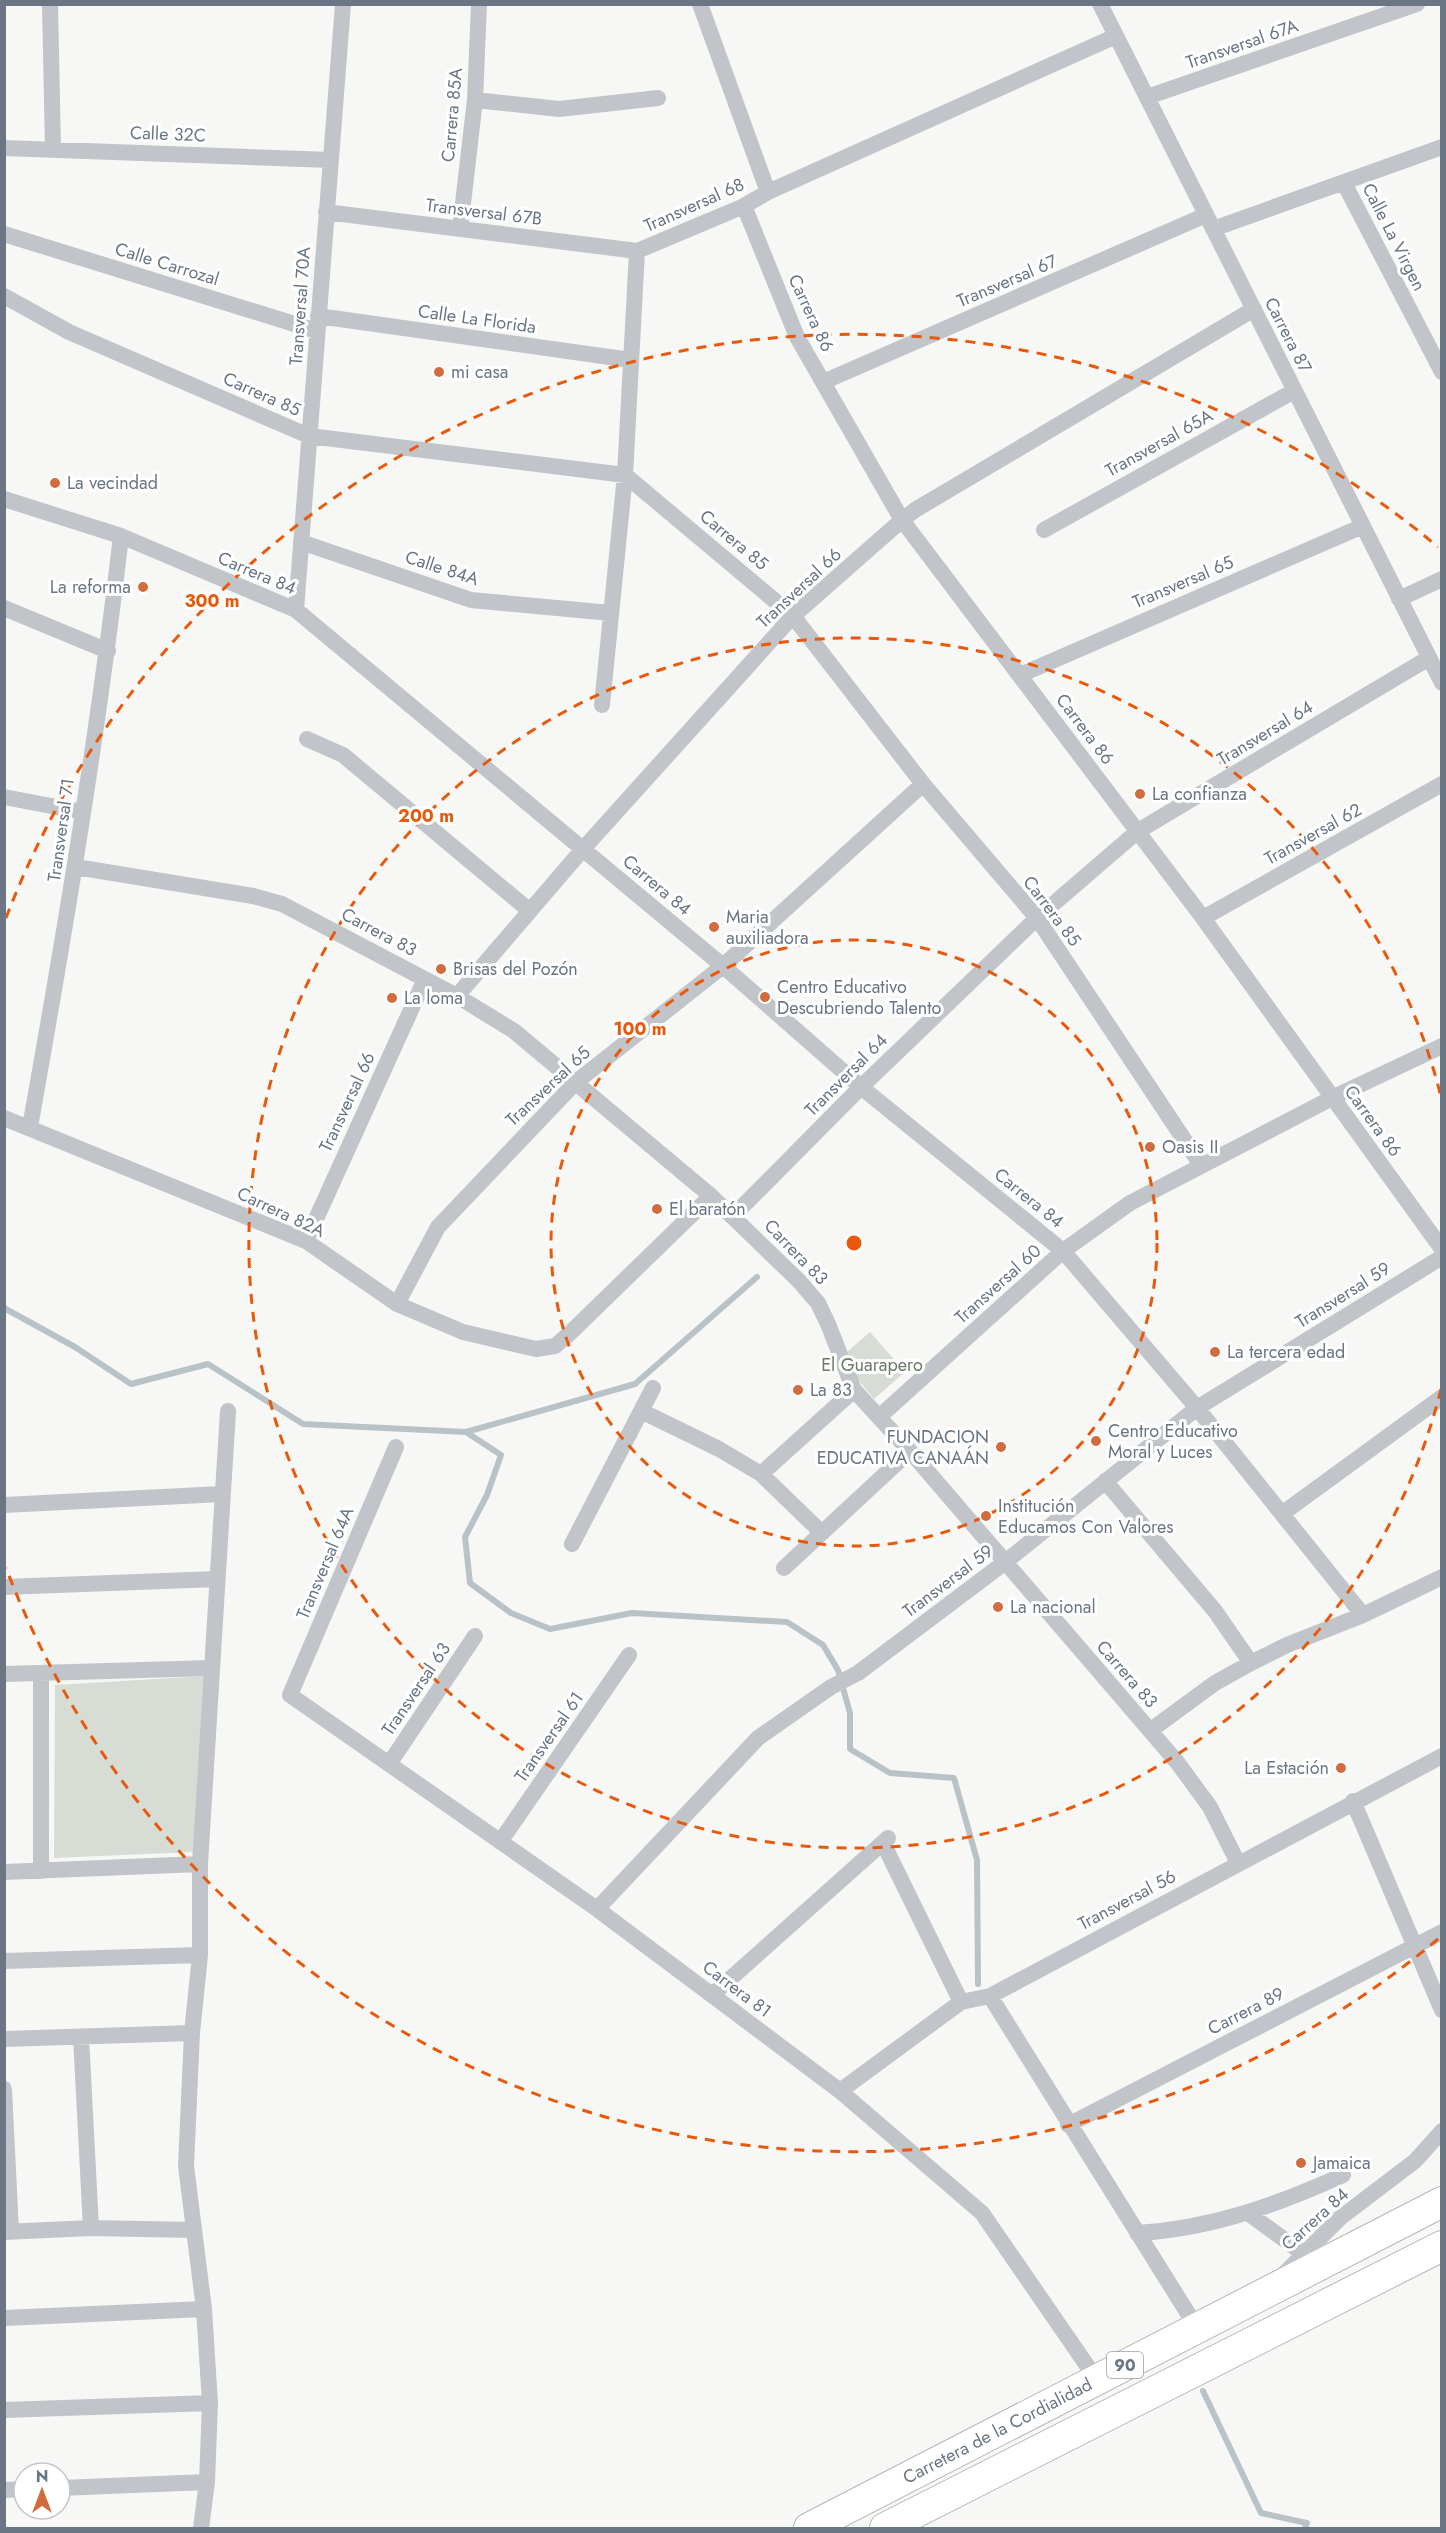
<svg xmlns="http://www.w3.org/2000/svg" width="1446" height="2533" viewBox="0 0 1446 2533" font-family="Jost,sans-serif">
	<rect width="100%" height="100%" fill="#f7f8f5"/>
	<!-- green -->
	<path fill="#d7dcd5" d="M870,1332L905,1372L874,1399L840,1358Z
		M205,1676L193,1852L54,1858L55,1685Z"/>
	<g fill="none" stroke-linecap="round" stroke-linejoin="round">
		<!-- stream -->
		<path stroke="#b9c2c7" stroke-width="6" d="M4,1308L75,1347L131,1384L208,1364L303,1424L466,1432L635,1384L757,1277
			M466,1432L501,1455L487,1495L465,1537L470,1583L511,1613L550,1629L632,1613L787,1622L823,1645L838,1670L850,1713V1749L890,1773L954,1778L977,1860L978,1984
			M1203,2391L1261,2513L1307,2523L1305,2528"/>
		<defs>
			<g id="highway">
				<path id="s1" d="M809,2528L1442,2202"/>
				<path d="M885,2528L1442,2246"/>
			</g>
		</defs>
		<!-- highway casing -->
		<use href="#highway" stroke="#b4b7ba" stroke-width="32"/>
		<!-- street -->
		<path stroke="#c1c4c8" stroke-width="16" d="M50,4L53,150
			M700,4L768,192
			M1100,4L1442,683
			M1147,97L1417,4
			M475,100L559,109L658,98
			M4,148L330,160
			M1344,183L1442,372
			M744,206L797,337L902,520L1203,918L1442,1249
			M326,212L637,251L744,206L768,192L1116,36
			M460,229L475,100L479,4
			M1213,229L1442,147
			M4,234L317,331
			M4,296L69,332L309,436L625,475L793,616L923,784L1037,918L1201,1165
			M318,316L631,360
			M823,382L1206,215
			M4,499L121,536L296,610L723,966L861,1087L1063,1251L1197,1408L1363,1615
			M1044,530L1294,391
			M301,542L471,600L611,613
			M1399,599L1442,579
			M4,608L108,651
			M296,610L343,4
			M1020,675L1363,526
			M602,705L625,475L637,251
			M307,739L343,755L530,911
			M4,797L83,812
			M76,867L253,896L282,904L457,996L514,1031L711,1196L799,1281L818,1303L828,1324L854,1390L910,1451L1177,1762L1210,1807L1238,1863
			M1203,918L1442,784
			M457,996L583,849L793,616L902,520L915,510L1254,309
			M4,1118L306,1241L397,1304L463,1332L536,1349L555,1346L569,1334L711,1196
			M30,1127C65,931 98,734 121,536
			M733,1216L861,1087L1037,918L1138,831L1429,658
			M306,1241L425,979
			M397,1304L438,1227L576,1082L723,966L923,784
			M641,1411L719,1449L761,1474L822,1533
			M879,1417L1063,1251L1130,1203L1332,1098L1442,1046
			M396,1447L290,1695L597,1909L840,2091L982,2213L1097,2380
			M761,1474L854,1390
			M1105,1481L1215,1611L1251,1663
			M4,1505L222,1494
			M1283,1513L1442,1397
			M572,1544L653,1388
			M784,1568L910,1451
			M4,1587L217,1579
			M41,1673V1871
			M4,1674L211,1668
			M1151,1730L1215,1683L1251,1663L1287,1645L1363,1615L1442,1577
			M389,1764L475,1636
			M1353,1801L1442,2010
			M500,1842L629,1655
			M883,1843L961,2002
			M4,1872L200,1864
			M597,1909L758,1738L831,1687L858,1673L1004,1563L1197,1408L1442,1257
			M4,1961L200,1955
			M712,1995L888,1838
			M990,1996L1197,2328
			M81,2037L91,2228
			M4,2039L192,2033
			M4,2089L11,2231
			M840,2091L961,2002L990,1996L1442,1756
			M1068,2125L1442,1932
			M1248,2213L1304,2254
			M4,2232L91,2228L194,2230
			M1137,2233C1210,2229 1277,2205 1343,2175
			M1285,2273L1340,2218L1415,2161L1442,2131
			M4,2318L204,2309
			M4,2410L210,2403
			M60,2488L207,2482
			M4,2490L24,2489
			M201,2528L207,2482L210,2403L204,2309L186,2166L192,2033L200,1955V1864L228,1411"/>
		<!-- highway -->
		<use href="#highway" stroke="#fff" stroke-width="30"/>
	</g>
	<!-- distance rings -->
	<g fill="none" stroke="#e8590c" stroke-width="3" stroke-dasharray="10 8">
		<circle cx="854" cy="1243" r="303"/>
		<path d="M1441 1389A605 605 0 1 1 1441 1097"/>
		<path d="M1438 1939A908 908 0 0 1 6 1568M6 918A908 908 0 0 1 1438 547"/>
	</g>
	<!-- markers -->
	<g fill="#d06c3d" stroke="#fff" stroke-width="2">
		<circle cx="439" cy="372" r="6"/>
		<circle cx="55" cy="483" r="6"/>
		<circle cx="143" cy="587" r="6"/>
		<circle cx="1140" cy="794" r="6"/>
		<circle cx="714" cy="927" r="6"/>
		<circle cx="441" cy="969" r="6"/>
		<circle cx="765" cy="997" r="6"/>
		<circle cx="392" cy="998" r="6"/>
		<circle cx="1150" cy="1147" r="6"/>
		<circle cx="657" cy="1209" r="6"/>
		<circle cx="1215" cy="1352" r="6"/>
		<circle cx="798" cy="1390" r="6"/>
		<circle cx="1096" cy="1441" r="6"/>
		<circle cx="1001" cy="1447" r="6"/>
		<circle cx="986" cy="1516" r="6"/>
		<circle cx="998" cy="1607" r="6"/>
		<circle cx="1341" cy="1768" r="6"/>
		<circle cx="1301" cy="2163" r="6"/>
	</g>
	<g text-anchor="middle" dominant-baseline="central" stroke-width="6" stroke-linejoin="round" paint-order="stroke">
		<!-- shield labels -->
		<rect fill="#fff" stroke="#979fa8" stroke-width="1.5" x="1107" y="2352" width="36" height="26" rx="4.5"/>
		<g font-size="16" font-weight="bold" fill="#6a7683">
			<text x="1125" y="2365">90</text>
		</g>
		<!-- street labels -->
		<g font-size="18" fill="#6a7683" stroke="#fff">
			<text transform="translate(1242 44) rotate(-19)">Transversal 67A</text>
			<text transform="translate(452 115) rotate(-85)">Carrera 85A</text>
			<text transform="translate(168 134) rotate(2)">Calle 32C</text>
			<text transform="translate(694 205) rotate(-24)">Transversal 68</text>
			<text transform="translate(484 212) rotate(7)">Transversal 67B</text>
			<text transform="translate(1394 237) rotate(63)">Calle La Virgen</text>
			<text transform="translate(167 264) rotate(17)">Calle Carrozal</text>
			<text transform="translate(1007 281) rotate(-23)">Transversal 67</text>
			<text transform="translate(300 306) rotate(-86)">Transversal 70A</text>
			<text transform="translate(811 313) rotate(65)">Carrera 86</text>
			<text transform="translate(477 319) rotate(8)">Calle La Florida</text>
			<text transform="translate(1288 335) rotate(63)">Carrera 87</text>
			<text transform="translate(262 394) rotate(24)">Carrera 85</text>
			<text transform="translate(1159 443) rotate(-29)">Transversal 65A</text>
			<text transform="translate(734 540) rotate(40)">Carrera 85</text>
			<text transform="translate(442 568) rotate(18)">Calle 84A</text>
			<text transform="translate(257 573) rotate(23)">Carrera 84</text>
			<text transform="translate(1183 582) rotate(-23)">Transversal 65</text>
			<text transform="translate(799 588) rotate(-43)">Transversal 66</text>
			<text transform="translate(1085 729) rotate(53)">Carrera 86</text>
			<text transform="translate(1265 733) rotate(-31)">Transversal 64</text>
			<text transform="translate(61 830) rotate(-82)">Transversal 71</text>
			<text transform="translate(1313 834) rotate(-29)">Transversal 62</text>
			<text transform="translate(657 885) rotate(40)">Carrera 84</text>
			<text transform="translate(1052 911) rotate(53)">Carrera 85</text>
			<text transform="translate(379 932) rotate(28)">Carrera 83</text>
			<text transform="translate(846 1075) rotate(-45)">Transversal 64</text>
			<text transform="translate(548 1086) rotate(-43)">Transversal 65</text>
			<text transform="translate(347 1102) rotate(-65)">Transversal 66</text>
			<text transform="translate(1373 1121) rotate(54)">Carrera 86</text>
			<text transform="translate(1029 1198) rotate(39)">Carrera 84</text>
			<text transform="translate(281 1212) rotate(25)">Carrera 82A</text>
			<text transform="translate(796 1252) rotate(46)">Carrera 83</text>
			<text transform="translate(998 1284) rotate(-42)">Transversal 60</text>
			<text transform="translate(1343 1295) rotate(-32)">Transversal 59</text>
			<text transform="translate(325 1563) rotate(-67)">Transversal 64A</text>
			<text transform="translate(948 1581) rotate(-37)">Transversal 59</text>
			<text transform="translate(1127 1674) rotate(49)">Carrera 83</text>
			<text transform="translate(416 1689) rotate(-56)">Transversal 63</text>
			<text transform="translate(549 1737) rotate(-55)">Transversal 61</text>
			<text transform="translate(1127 1900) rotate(-28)">Transversal 56</text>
			<text transform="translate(737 1989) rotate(37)">Carrera 81</text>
			<text transform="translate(1246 2011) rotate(-27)">Carrera 89</text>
			<text transform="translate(1315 2219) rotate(-42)">Carrera 84</text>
			<text stroke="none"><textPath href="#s1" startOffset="212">Carretera de la Cordialidad</textPath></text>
		</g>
		<!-- poi labels -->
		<g font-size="18" fill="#6a7683" stroke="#fff" text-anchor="start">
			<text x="451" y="372">mi casa</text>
			<text x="67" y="483">La vecindad</text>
			<text x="131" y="587" text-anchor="end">La reforma</text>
			<text x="1152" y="794">La confianza</text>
			<text x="726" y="917">Maria<tspan x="726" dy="21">auxiliadora</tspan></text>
			<text x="453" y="969">Brisas del Pozón</text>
			<text x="777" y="987">Centro Educativo<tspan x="777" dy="21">Descubriendo Talento</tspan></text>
			<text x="404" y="998">La loma</text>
			<text x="1162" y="1147">Oasis II</text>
			<text x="669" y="1209">El baratón</text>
			<text x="1227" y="1352">La tercera edad</text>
			<text x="810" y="1390">La 83</text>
			<text x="1108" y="1431">Centro Educativo<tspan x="1108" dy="21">Moral y Luces</tspan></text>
			<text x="989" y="1437" text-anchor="end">FUNDACION<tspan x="989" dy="21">EDUCATIVA CANAÁN</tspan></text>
			<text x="998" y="1506">Institución<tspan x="998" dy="21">Educamos Con Valores</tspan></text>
			<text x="1010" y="1607">La nacional</text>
			<text x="1329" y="1768" text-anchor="end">La Estación</text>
			<text x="1313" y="2163">Jamaica</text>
		</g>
		<!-- park labels -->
		<g font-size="18" fill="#6a7b68" stroke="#fff">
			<text x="872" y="1365">El Guarapero</text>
		</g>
	</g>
	<circle cx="854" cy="1243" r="9" fill="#e8590c" stroke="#fff" stroke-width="3"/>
	<g font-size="18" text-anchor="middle" font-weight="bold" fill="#e8590c" stroke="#fff" stroke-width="6" stroke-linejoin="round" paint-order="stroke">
		<text x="212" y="607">300 m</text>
		<text x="426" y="822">200 m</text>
		<text x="640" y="1035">100 m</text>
	</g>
	<!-- border -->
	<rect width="1446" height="2533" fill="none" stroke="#6a7683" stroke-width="12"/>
	<!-- north arrow -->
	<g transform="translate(42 2491)"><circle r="28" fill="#ffffff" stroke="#c3c8cd" stroke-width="1.5"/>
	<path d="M0-4.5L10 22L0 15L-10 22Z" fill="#d06c3d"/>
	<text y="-9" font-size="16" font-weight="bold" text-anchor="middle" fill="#6a7683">N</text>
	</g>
</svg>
